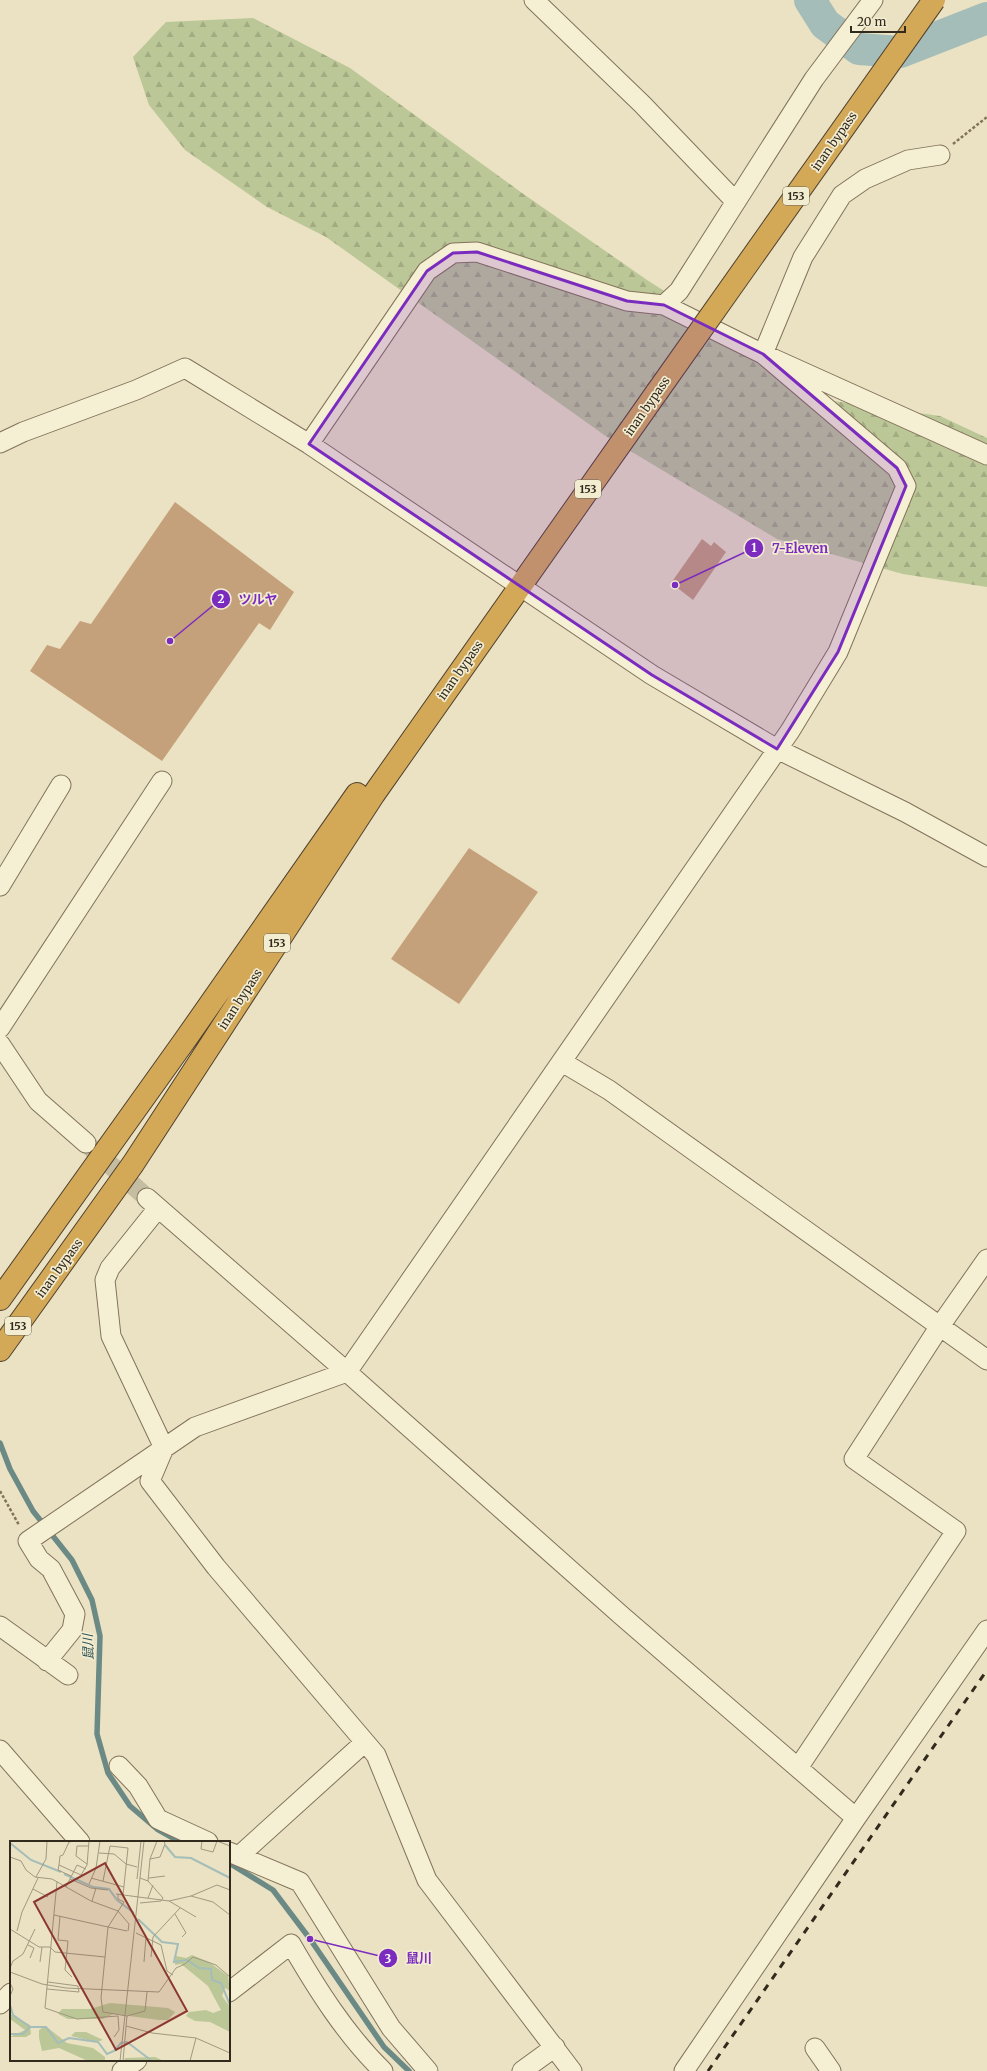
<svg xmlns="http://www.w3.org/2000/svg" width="987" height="2071" viewBox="0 0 987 2071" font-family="Merriweather,'Noto Sans JP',serif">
	<defs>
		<pattern id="forest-firs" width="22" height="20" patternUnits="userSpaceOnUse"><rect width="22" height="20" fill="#bcc797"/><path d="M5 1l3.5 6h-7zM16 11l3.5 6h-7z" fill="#a2ab82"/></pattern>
	</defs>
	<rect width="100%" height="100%" fill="#eae2c2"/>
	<!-- forest -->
	<path fill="url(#forest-firs)" d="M253,18L350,68L522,193L647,280L763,354L798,396L940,416L987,438V587L903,574L777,539L607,437L326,237L267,207L185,150L149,105L133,57L166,22Z"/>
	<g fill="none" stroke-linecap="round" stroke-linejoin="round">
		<!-- stream -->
		<path stroke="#6c8a85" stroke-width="5.5" d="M0,1443L10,1469L33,1511L72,1560L92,1600L100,1636L97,1734L108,1773L130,1806L157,1829L180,1842
			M229,1863L273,1890L310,1939L384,2047L409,2071"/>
		<!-- river -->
		<path stroke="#a4bdb8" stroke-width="32" d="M810,0L825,24L859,49L900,52L987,18"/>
	</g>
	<!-- building -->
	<path fill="#c5a17b" d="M175,502L294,592L270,630L259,623L162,761L30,671L47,645L60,649L80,621L91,624Z
		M702,539L711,546L714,542L726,552L693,600L671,583Z
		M469,848L538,892L459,1004L391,959Z"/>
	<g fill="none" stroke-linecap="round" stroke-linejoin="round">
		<!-- minor-tunnel -->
		<path stroke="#c5bda1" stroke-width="19" stroke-dasharray="19 10" stroke-linecap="butt" d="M86,1143L147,1198"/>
		<defs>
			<path id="minor" d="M534,0L642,104L735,201
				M940,155L908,160L865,179L842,195L803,257L763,354L987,455
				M0,443L23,432L136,390L185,368L309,444L652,675L777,749L905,812L987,857
				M309,444L427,271L453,253L477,252L627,301L664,305L679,291L814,79L873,0
				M0,886L61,785
				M0,1028L162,781
				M0,1044L38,1101L86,1143
				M562,1062L609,1090L987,1360
				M147,1198L347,1372L790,731L838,652L906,486L897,468L763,354L664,305
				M158,1208L110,1268L105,1280L111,1336L164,1448L150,1481L216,1567L376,1755L427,1880L572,2071
				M0,1626L68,1675
				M47,1661L72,1630L75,1614L51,1569L39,1559L28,1541L195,1427L347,1372L622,1616L856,1818
				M0,1750L80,1842
				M119,1766L138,1786L158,1819L208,1842
				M798,1768L956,1531L854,1459L940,1326L987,1259
				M229,1852L300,1882L391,2028L428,2071
				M239,1856L365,1742
				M229,1992L291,1944C317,1989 346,2035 383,2071
				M0,2004L11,1993
				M815,2048L831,2071
				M122,2071L137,2060
				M522,2071L555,2047
				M684,2071L856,1818L987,1630"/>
			<path id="highway" d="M0,1299L185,1040L357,794
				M0,1350L133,1164L374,794L657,392"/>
		</defs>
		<!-- minor casing -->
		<use href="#minor" stroke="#82735b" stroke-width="21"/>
		<!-- highway casing -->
		<use href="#highway" stroke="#50412f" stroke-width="24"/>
		<!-- path -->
		<path stroke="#82735b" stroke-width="2.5" stroke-dasharray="3 2" stroke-linecap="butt" d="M953,144L987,117
			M0,1491L19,1525"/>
		<!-- minor -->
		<use href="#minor" stroke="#f5efd4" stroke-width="19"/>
		<!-- highway -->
		<use href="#highway" stroke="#d3a958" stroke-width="22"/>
		<!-- rail -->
		<path stroke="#332a1e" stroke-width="3" stroke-dasharray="7 7" stroke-linecap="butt" d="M708,2071L987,1670"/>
		<defs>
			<path id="highway-bridge" d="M657,392L934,0"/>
		</defs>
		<!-- highway-bridge casing -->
		<use href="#highway-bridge" stroke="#50412f" stroke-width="24" stroke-linecap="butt"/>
		<!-- highway-bridge -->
		<use href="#highway-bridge" stroke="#d3a958" stroke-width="22"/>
	</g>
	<!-- marked area -->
	<path fill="#7b2cbf" fill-opacity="0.2" stroke="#7b2cbf" stroke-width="3" stroke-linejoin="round" d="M477,252L627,301L664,305L763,354L897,468L906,486L838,652L777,749L652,675L309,444L427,271L453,253Z"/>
	<g text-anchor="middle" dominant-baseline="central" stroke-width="3.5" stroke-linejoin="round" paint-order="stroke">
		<!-- shield labels -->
		<g fill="#f2ecd1" stroke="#6c6454" stroke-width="1">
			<rect x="783" y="187" width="26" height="18" rx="3"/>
			<rect x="575" y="480" width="26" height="18" rx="3"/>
			<rect x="264" y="934" width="26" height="18" rx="3"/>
			<rect x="5" y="1317" width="26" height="18" rx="3"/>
		</g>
		<g font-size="11" font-weight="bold" fill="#332a1e">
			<text x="796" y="196">153</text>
			<text x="588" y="489">153</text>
			<text x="277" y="943">153</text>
			<text x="18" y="1326">153</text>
		</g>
		<!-- street labels -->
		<g font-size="12" fill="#332a1e" stroke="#f2ecd1">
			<text transform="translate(834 141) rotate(-55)">inan bypass</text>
			<text transform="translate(647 406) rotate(-55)">inan bypass</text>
			<text transform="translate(460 670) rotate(-55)">inan bypass</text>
			<text transform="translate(240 999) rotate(-57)">inan bypass</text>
			<text transform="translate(59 1268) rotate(-54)">inan bypass</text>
		</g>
		<!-- water labels -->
		<g font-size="13" font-style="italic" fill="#2e5052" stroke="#f2ecd1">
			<text transform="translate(88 1647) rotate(-92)">鼠川</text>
		</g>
	</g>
	<!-- overview -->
	<g transform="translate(10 1841)">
		<rect width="220" height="220" fill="#eae2c2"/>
		<path d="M182,114L199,121L218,135L220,150L215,147L212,155L220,166V191L200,181L185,180L176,175L179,171L196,169L203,172L211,169L198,145L176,127L171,123L165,124L166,115L176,117ZM100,162L158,167L165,171L158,179H149L104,173L93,178H58L48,173L52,168H80ZM0,173L20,184L21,193L16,196H0L15,189L0,178ZM34,186L38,187L57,202L83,207L95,216V220H78L49,207L32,210L29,197V189ZM65,191H76L93,199L86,201L61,195ZM145,216L154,220H114L115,217Z" fill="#bcc797"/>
		<path fill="none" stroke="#a4bdb8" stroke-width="2" d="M0,2L21,19L51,31M155,4L165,16L181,17L220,37M54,33L83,46L99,48L107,59L124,72M128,78L152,101L168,103L164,121L177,119L189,127L201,128L202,139L211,142L220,164M0,164L3,174L20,186L13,193H0M20,186H36L48,202L59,197L88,201L97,213L104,210L111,202L117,201L142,220"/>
		<path fill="none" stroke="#a19880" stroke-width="1" d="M64,0L59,1L53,14L50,15L49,24L71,34L77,24L79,0M192,0L191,8L203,11L207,0M207,0L220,5M89,12L104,13L116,23L127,26M0,16L11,20L16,29L25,36L42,38L81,60L108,70L119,83L118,90M140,18L150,16L155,3L154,0M77,23L66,15L67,5H79M49,24L48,29L61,35M26,36L36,18L37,0M81,37L114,46M130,37L138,40L153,57L151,60L130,62M139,37L155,35M60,38L81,47L98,49M127,38L131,0M93,40L100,5L118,7L113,54M138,40L140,18L147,0M47,41L35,167L67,178L108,175L109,189L104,196M79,43L86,27L90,0M56,46L67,24L76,28M23,48L38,56M106,53L159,60L181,55L203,61L220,74M181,55L207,44L220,49M138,57L143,44M82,60L86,47M159,60L186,76M165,73L176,92L172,96M44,74L98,86L114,61L108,58V53M50,75L48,99L58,100L55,129L62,136M0,88L29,106H40L45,111L95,116M7,90L12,71L28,37M117,90L98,86L91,157L93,171L117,175M126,92L151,104L157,130L163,134M18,104L24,107L20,117M141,116L143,96L170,67M30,121L32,106M134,121L136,96M0,127L3,120L13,113L25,88M0,131L32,143L56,147L149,151L166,127L175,123L183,116L206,124L220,136M0,142L3,148L0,155M37,148L69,151L68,145L38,141M116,185L142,192L186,197L220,212M110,220L134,0M113,220L117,175L135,170L137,151M180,220L186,197"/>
		<path fill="#8c3830" fill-opacity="0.15" stroke="#8c3830" stroke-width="2" d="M95,22L177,170L106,209L24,61Z"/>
		<rect width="220" height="220" fill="none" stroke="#332a1e" stroke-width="2"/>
	</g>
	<!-- callouts -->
	<path fill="none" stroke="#7b2cbf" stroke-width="1.5" d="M675 585L754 548M170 641L221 599M310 1939L388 1958"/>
	<g fill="#7b2cbf" stroke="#f2ecd1" stroke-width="1.5">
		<circle cx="675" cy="585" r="4"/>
		<circle cx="170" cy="641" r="4"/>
		<circle cx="310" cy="1939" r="4"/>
		<circle cx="754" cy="548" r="10"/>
		<circle cx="221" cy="599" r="10"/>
		<circle cx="388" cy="1958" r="10"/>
	</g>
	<g font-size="12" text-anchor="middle" font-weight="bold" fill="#fff">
		<text x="754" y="552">1</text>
		<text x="221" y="603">2</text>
		<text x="388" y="1963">3</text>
	</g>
	<g font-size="13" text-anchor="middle" font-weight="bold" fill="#7b2cbf" stroke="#f2ecd1" stroke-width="3.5" stroke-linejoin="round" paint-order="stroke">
		<text x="800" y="553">7-Eleven</text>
		<text x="258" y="604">ツルヤ</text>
		<text x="419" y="1963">鼠川</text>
	</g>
	<!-- scale -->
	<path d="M851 26v6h54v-6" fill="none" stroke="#332a1e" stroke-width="2"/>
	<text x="857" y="26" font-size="12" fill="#332a1e" stroke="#f2ecd1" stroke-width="3" paint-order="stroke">20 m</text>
</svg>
